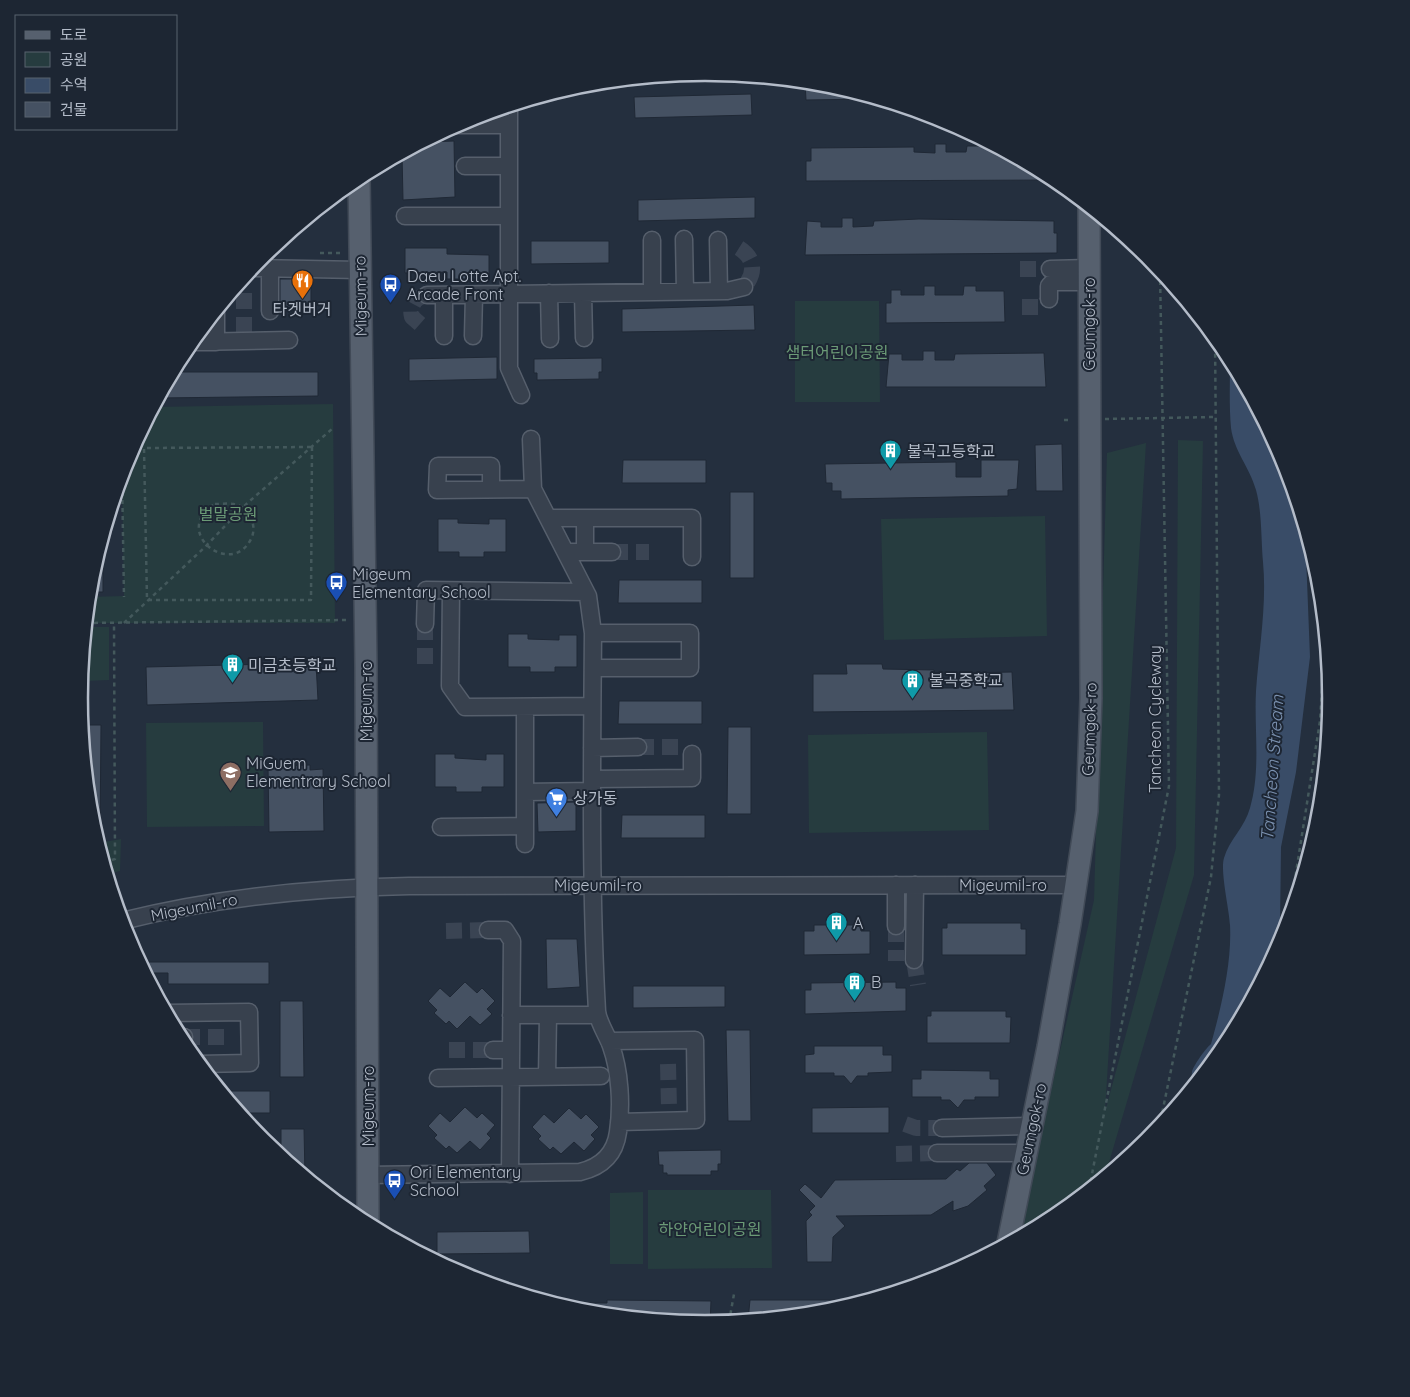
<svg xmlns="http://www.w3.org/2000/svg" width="1410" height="1397" viewBox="0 0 1410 1397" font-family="Quicksand,'Noto Sans KR',sans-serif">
	<rect width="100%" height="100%" fill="#242f3e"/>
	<!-- green -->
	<path fill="#263c3f" d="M795,301H879L880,402H795Z
		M333,404L335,623H86L89,597L124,596L122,476L127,459L155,407Z
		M1178,440L1203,441L1194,875L1105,1176L1053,1219L1018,1237L1094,900L1107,453L1146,443L1105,1112L1176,848Z
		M1045,516L1047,636L884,640L881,519Z
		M86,627H109V680L86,681Z
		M263,722L264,826L147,827L146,723Z
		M987,732L989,830L809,833L808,735Z
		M121,839L120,871L107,874L98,843Z
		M115,878L121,908L118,909L109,879Z
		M648,1190H771L772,1268L648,1269Z
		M643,1192V1264H610V1193Z"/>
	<!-- water -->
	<path fill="#394c67" d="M1230,360L1283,459L1305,530L1310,657L1296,772L1281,847L1280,924L1276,953L1225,1047L1191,1089C1193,1082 1191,1078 1192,1072C1193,1066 1206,1048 1211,1044C1221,1008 1232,963 1230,925C1229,908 1220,871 1224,858C1229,840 1245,827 1250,808C1261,770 1254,729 1256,691C1259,648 1267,605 1263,562C1261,540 1262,511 1256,490C1250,468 1234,451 1231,428C1229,405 1230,382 1230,360Z"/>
	<!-- building -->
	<path fill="#455162" stroke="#1f2835" d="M805,82L827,85L868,97V99L806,100Z
		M751,94L752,115L635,118L634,97Z
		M454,141L455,197L403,200L402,154L424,142Z
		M935,144H946V152H966L967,146H993V152H1004L1055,180L806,181V161H811V148L914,147V152L935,153Z
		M755,197V218L638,221V200Z
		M842,218H853V227L873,226L874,221L919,219L1054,221V233H1057V253L805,255L807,221L821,222V227H842Z
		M531,241H609V263L531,264Z
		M405,248H447V254L489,255V279H447V272L405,273Z
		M280,279H311V307H280Z
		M924,286H935V295H963L964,286H976V291H1004L1005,322L886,323V303H891V290H901V295H924Z
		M754,305L755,330L622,332V309Z
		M923,351H935V360H954L955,354L1044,353L1046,387H886L889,354H902V360H923Z
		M497,357V379L409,381V359Z
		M602,358V372H599V379L537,380V373H534V359Z
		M173,372H318V396L159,398Z
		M1062,444L1063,491H1036L1035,445Z
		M623,460H706V483H622Z
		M981,460H1019L1017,489L1008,490V496L841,499V491H832V483H826L825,464L956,462V477H981Z
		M730,492H754V578H730Z
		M438,519H458V523L489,524V519H506V552H484V557H459V552H438Z
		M100,546H103V592H90L91,576Z
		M619,580H702V603H618Z
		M508,634H528V639L559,640V635H577V667H555V672H530V667H508Z
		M316,663L318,700L147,705L146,667Z
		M846,664H882L883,669L934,670V688H959V673L1012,672L1014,710L813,712V674H847Z
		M619,701H702V724H618Z
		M82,725H101L100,837H96L91,820Z
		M728,727H751V814H727Z
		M435,754H455V758L486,760V754H504V787H482V792H456V787H435Z
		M310,765V770L323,769L324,831L269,832L268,766Z
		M576,802V831L538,832L537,803Z
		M622,815H705V838H621Z
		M947,923H1021V929H1026V955H942V928H947Z
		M814,925H861V931H870V954L804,955V931H814Z
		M546,939H577L580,987L547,989Z
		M142,962H269V984H168V973H145Z
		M465,982L477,993L482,988L495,1001L487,1009L492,1014L480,1025L470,1016L457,1029L449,1021L446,1024L434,1013L437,1010L428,1001L440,988L450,997Z
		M896,982V988H906V1011L805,1014V990H811V983Z
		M633,986H725V1007L633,1008Z
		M280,1001H303L304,1077H280Z
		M931,1011H1006V1017H1011L1010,1043H927V1016H931Z
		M726,1030H750L751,1121H728Z
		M814,1046H883V1055H892V1072L868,1073V1076H857L851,1084L844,1076H834V1073H805V1055L814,1054Z
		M921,1070L990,1071V1079H999V1097H975V1100H964L958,1108L950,1100H941V1097H912V1079H921Z
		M221,1091H270V1113H239Z
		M465,1107L477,1118L482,1113L495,1125L487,1134L491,1138L480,1150L470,1141L457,1153L449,1146L446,1149L434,1138L437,1135L428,1126L440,1113L450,1122Z
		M889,1107V1133H812V1108Z
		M569,1108L581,1119L586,1114L599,1127L591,1135L595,1139L584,1151L574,1142L561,1154L553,1147L550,1150L538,1139L541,1136L532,1127L544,1114L554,1123Z
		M281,1129H304L305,1176L281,1157Z
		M721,1150V1164H718V1171H711V1175H667V1173H663V1165H659L658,1151Z
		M969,1163H987L996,1175L984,1186L987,1190L968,1206L953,1211V1201L931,1215L836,1216L845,1226L833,1237L832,1262H807L806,1221L812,1215L809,1212L815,1206L799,1190L805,1184L821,1198L835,1180L946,1179L957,1169L960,1171Z
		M529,1231L530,1253L437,1254V1232Z
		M607,1300L711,1301L710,1324L583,1312L564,1307L565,1303H607Z
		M750,1300H860L861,1302L827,1313L748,1320Z"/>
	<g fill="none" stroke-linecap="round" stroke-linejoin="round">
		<!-- minor-tunnel -->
		<path stroke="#3a4453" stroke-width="16" stroke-dasharray="16 8" stroke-linecap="butt" d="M739,248C755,258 756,273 744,287
			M1020,269H1050
			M244,293V333
			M1022,307H1042L1049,299
			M420,324L412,317C409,306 415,297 427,295
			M612,552H649
			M425,624V666
			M638,747H678
			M896,926V961
			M446,931L488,930
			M914,960L918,985
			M184,1037H226
			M449,1050H493
			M668,1064L669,1108
			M905,1124L916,1128H942
			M896,1154L937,1153"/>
		<defs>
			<path id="minor" d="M509,107V368L521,395
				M456,125H508
				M465,166H508
				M405,216H508
				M684,239L685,292
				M718,240L719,291
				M253,268L360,270
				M270,268V311
				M1050,269L1089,268
				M652,292V240
				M549,293L550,339
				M583,293L584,338
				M427,295L727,291L744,287
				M444,295V336
				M1049,299V286L1053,282H1089
				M216,312V342
				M473,336L474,295
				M191,342L289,340
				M491,489V466H438L437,490L533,489
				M549,518H692V557
				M585,518V552
				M566,552H612
				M451,591L450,686L465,707L592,706
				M425,624L426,590L586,592
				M593,668H690V633H593
				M525,707V844
				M592,748L638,747
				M592,779L692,778V754
				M525,792L592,791
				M441,827L525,826
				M896,885V926
				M122,921C217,897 311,888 409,886L1076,885
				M488,930H505L512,941L510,1174
				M914,960L915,885
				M167,1013L249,1012L250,1063L199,1064
				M511,1015H597
				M179,1037H184
				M609,1041L695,1040L696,1120L619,1122
				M493,1050H511
				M547,1077L548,1015
				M438,1078L601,1076
				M942,1128L1032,1126
				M937,1153H1026
				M368,1175L580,1172C601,1167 615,1155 618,1132C622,1105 620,1071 611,1046C607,1035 598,1022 597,1011C590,885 592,759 593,633L588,596L533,489L531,439"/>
			<path id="major" d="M359,177L366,666L368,1225
				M1008,1243L1048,1047L1070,924L1087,811L1091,698L1089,208"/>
		</defs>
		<!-- minor casing -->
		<use href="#minor" stroke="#565f6c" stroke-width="19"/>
		<!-- major casing -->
		<use href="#major" stroke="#414a57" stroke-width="24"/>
		<!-- path -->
		<path stroke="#44595c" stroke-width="2.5" stroke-dasharray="4 4" stroke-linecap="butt" d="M320,253H341V250
			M1105,419L1215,417
			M1064,420H1072
			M312,447L311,600H147L144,448Z
			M122,476L124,597
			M215,504C221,504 228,503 234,504C249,506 258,526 251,539C231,579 170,531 215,504Z
			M86,623L348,620V622
			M124,623L206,546L243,507L333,428
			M104,862L115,859L114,623
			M1300,883L1326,723L1328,673
			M1288,923L1320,721L1323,671L1321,592
			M1159,1128L1211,877L1219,795L1215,337
			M1089,1189L1169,786L1160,271
			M729,1322L734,1294"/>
		<!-- minor -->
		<use href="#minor" stroke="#38414e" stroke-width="16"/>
		<!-- major -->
		<use href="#major" stroke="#56606e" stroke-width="21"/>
	</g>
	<!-- icons -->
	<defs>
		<symbol id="restaurant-pin" viewBox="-11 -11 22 30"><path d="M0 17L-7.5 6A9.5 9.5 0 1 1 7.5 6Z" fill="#e8710a" stroke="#1d2633"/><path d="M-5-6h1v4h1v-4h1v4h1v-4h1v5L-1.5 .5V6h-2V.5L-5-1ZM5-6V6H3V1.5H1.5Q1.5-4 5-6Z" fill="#fff"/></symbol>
		<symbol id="bus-pin" viewBox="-11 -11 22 30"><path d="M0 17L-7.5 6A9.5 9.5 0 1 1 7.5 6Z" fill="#1a4fb4" stroke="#1d2633"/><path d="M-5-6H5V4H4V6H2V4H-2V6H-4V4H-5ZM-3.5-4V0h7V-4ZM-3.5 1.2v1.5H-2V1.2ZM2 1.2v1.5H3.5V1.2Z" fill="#fff"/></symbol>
		<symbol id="building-pin" viewBox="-11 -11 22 30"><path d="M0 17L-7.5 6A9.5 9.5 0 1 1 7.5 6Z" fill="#0f9aa8" stroke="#1d2633"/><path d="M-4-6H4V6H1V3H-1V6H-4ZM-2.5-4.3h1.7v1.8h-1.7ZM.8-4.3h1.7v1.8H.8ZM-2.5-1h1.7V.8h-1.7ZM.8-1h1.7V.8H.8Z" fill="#fff"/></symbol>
		<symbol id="school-pin" viewBox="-11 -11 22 30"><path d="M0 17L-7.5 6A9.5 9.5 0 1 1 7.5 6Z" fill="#8d6e63" stroke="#1d2633"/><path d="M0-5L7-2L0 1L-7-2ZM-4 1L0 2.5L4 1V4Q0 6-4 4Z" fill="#fff"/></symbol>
		<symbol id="supermarket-pin" viewBox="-11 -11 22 30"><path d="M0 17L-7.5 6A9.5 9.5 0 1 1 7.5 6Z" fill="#3f7fe0" stroke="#1d2633"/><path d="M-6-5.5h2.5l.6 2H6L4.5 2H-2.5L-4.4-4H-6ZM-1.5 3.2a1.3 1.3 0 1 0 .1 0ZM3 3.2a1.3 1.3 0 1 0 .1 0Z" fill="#fff"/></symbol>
	</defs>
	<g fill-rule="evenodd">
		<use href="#restaurant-pin" x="290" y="268" width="25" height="34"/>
		<use href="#bus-pin" x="378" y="272" width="25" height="34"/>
		<use href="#building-pin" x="878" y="438" width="25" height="34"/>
		<use href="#bus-pin" x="324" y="570" width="25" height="34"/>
		<use href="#building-pin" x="220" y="652" width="25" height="34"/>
		<use href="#building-pin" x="900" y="668" width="25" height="34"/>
		<use href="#school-pin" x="218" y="760" width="25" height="34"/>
		<use href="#supermarket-pin" x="544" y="786" width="25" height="34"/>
		<use href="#building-pin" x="824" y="910" width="25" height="34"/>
		<use href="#building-pin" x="842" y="970" width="25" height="34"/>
		<use href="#bus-pin" x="382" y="1168" width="25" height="34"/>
	</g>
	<g text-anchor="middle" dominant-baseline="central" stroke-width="4" stroke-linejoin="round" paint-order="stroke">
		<!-- poi labels -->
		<g font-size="16" fill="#b4bcc9" stroke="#1d2633" text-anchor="start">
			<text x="407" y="276">Daeu Lotte Apt.<tspan x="407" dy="18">Arcade Front</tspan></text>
			<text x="302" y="309" text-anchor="middle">타겟버거</text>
			<text x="907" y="451">불곡고등학교</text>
			<text x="352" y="574">Migeum<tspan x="352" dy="18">Elementary School</tspan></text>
			<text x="248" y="665">미금초등학교</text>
			<text x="929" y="680">불곡중학교</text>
			<text x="246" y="763">MiGuem<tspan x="246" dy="18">Elementrary School</tspan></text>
			<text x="573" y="798">상가동</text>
			<text x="853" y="923">A</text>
			<text x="871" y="982">B</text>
			<text x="410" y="1172">Ori Elementary<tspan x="410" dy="18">School</tspan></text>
		</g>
		<!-- street labels -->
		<g font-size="16" fill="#b4bcc9" stroke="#1d2633">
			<text transform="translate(360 296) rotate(-91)">Migeum-ro</text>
			<text transform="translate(1089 324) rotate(-90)">Geumgok-ro</text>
			<text transform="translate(366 701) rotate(-90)">Migeum-ro</text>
			<text transform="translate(1155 719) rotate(-90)">Tancheon Cycleway</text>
			<text transform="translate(1089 729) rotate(-88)">Geumgok-ro</text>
			<text x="598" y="885">Migeumil-ro</text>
			<text x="1003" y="885">Migeumil-ro</text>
			<text transform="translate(194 907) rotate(-11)">Migeumil-ro</text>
			<text transform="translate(368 1106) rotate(-90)">Migeum-ro</text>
			<text transform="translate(1031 1129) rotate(-78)">Geumgok-ro</text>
		</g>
		<!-- park labels -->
		<g font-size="16" fill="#6b9a76" stroke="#1d2633">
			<text x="837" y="352">샘터어린이공원</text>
			<text x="228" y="514">벌말공원</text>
			<text x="710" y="1229">하얀어린이공원</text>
		</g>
		<!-- water labels -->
		<g font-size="18" font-style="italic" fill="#7c92b1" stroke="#1d2633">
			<text transform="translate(1272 768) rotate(-86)">Tancheon Stream</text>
		</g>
	</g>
	<!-- crop -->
	<path d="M0 0H1410V1397H0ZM88 698a617 617 0 1 1 1234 0a617 617 0 1 1-1234 0Z" fill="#1d2633" fill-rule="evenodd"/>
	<path fill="none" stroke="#b4bcc9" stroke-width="2.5" d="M88 698a617 617 0 1 1 1234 0a617 617 0 1 1-1234 0Z"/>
	<!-- legend -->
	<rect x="15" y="15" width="162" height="115" fill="#1d2633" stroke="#59626f"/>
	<rect x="25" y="31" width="25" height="8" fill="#56606e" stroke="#59626f"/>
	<text x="60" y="40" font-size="15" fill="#b4bcc9">도로</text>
	<rect x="25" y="52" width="25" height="15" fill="#263c3f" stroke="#59626f"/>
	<text x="60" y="65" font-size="15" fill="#b4bcc9">공원</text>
	<rect x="25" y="78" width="25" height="15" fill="#394c67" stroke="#59626f"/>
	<text x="60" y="90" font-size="15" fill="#b4bcc9">수역</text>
	<rect x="25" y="102" width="25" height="15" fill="#455162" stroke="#59626f"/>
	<text x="60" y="115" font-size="15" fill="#b4bcc9">건물</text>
</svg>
